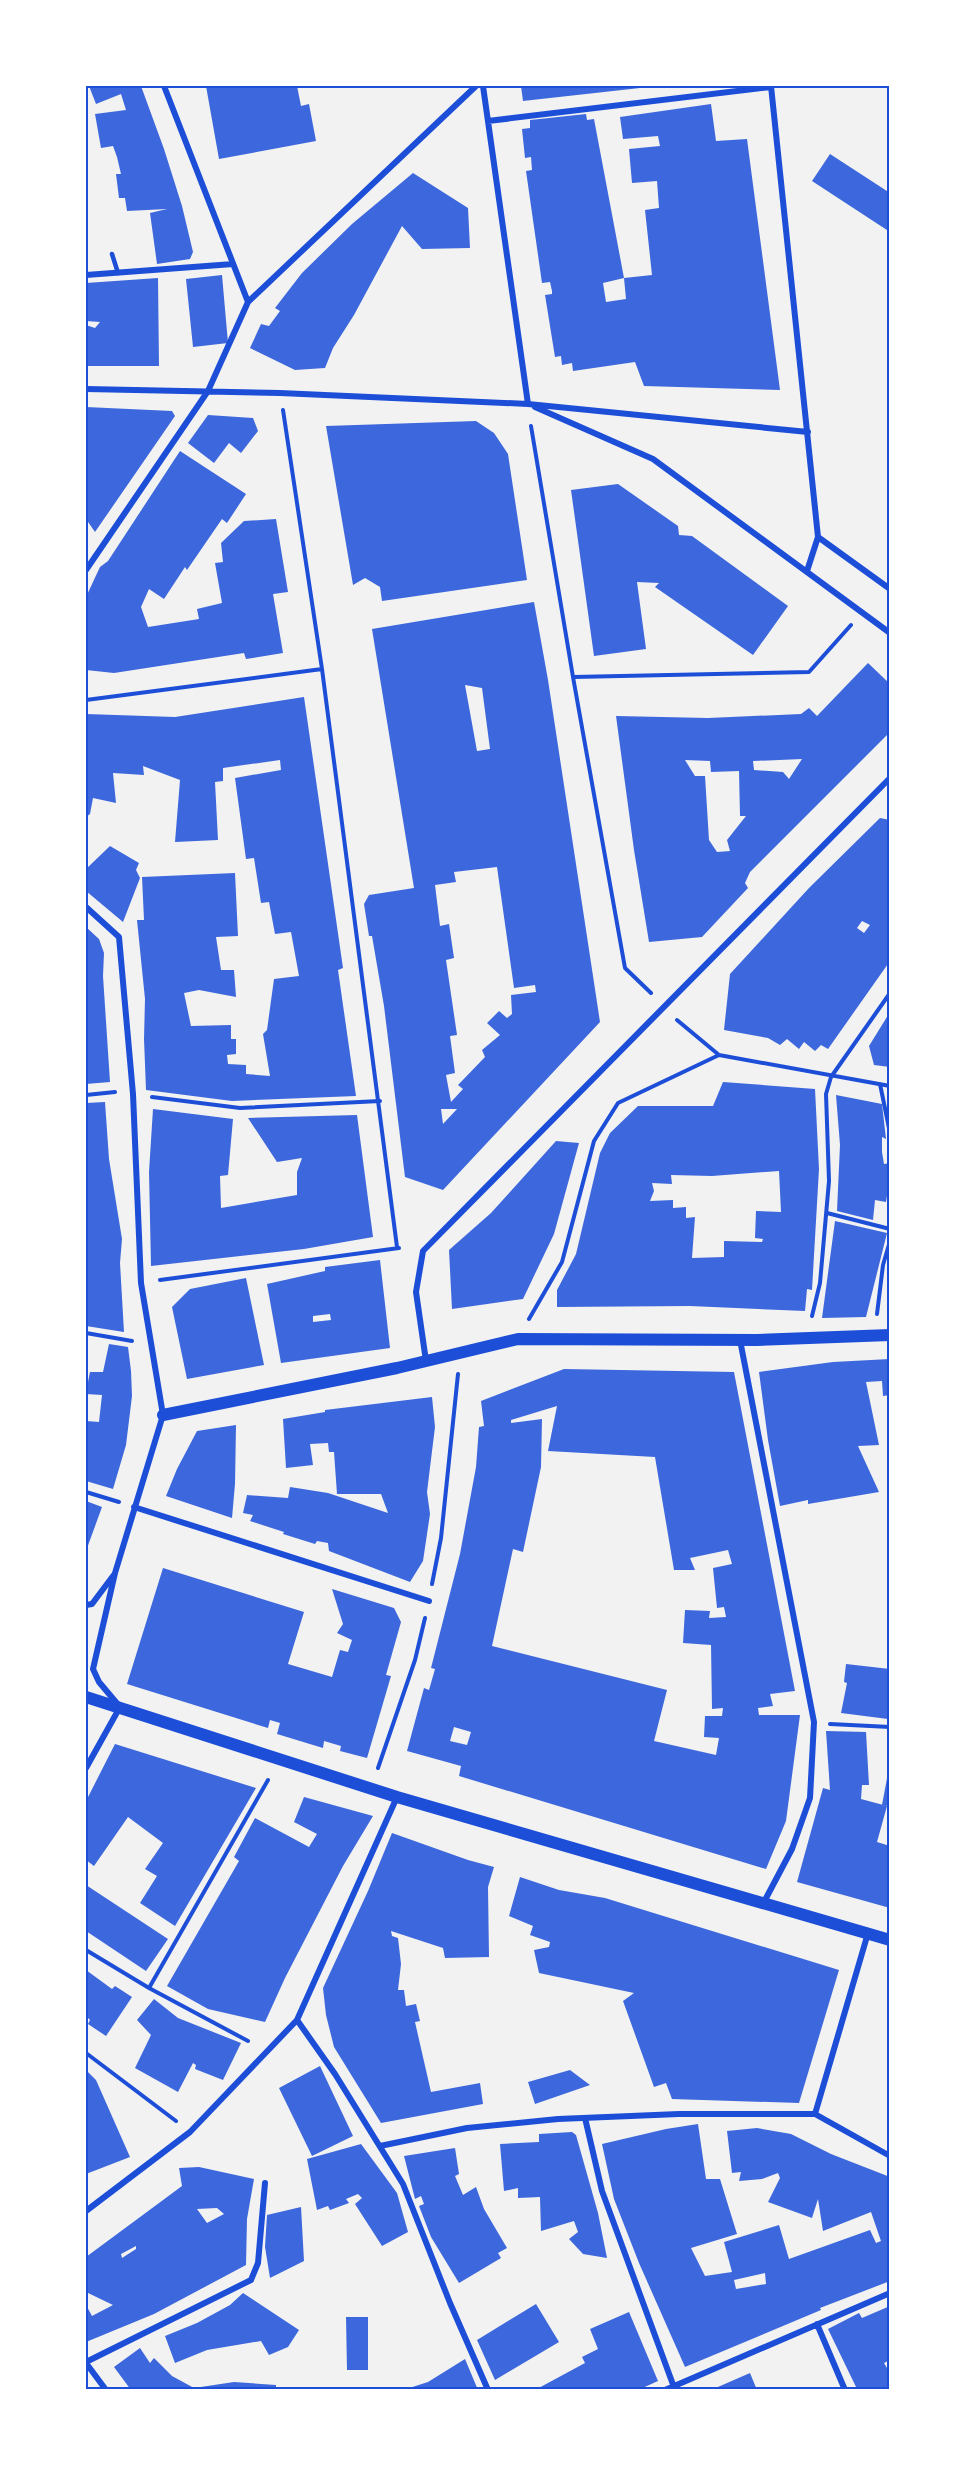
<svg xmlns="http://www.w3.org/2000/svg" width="975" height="2475" viewBox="0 0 975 2475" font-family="Helvetica,sans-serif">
	<rect width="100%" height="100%" fill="#f2f2f2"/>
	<!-- building -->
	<path fill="#3d67dc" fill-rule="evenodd" d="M89,86H141L164,149L182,206L193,252L190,259L157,264L150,213L167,209L127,211L125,198H119L116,174H121L117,157L113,146L101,148L95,114L126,110L121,94L96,104Z
		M206,86H297L301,106L309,104L316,141L219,159Z
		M521,86H649V87L523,101Z
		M711,104L716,141L747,139L780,390L644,386L635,362L573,371L572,363L562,365L561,356L555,357L545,295L552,294V291L550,282L542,283L526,171L532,170L531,157L525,158L522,129L530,128V120L586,114L587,120L594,119L624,278L603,283L606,302L626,299L624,278L652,275L645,210L659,208L657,181L632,183L629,149L660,146L658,136L623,139L620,117Z
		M830,154L890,193V232L812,181Z
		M413,173L468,208L470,248L422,249L402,226L354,315L333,348L325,368L295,370L250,348L261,324L269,326L280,311L275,308L302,273L352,224Z
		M222,275L228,343L193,347L186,279Z
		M158,278L159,366H86V325L95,328L100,322L86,321V283Z
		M86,407L172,411L175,416L95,532L86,519Z
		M208,415L253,418L258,431L241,453L229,443L214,463L188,443Z
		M476,421L494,433L508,454L527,580L382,601L380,587L365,578L353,585L326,426Z
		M180,451L246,494L227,523L222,519L187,570L185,567L164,599L149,589L141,607L148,627L199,619L197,609L222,603L215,563L223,562L221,543L244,521L276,519L288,592L273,594L283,653L246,659L244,653L114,673L86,670V597L100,567L108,561Z
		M618,484L678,526L679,535L692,536L788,606L753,655L655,587L659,583L637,582L646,649L594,656L571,490Z
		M534,602L548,680L600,1022L443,1190L405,1177L384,1006L372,936H369L364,904L369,895L414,888L372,629ZM465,685L482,688L490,749L477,751ZM497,867L514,988L535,985L536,992L511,995L512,1014L507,1018L499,1011L487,1023L500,1035L482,1050L485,1057L458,1085L463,1089L451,1102L446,1075L455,1073L450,1036L457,1035L446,960L454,958L449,924L440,926L435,885L456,882L454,872ZM441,1109H457L443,1124Z
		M868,663L890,684V732L750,872L745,883L748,888L702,937L649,942L634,850L616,716L708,718L801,714L809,708L817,716ZM802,759L789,779L783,772L754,770L753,761ZM685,760L710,761L711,772L739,771L740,816H746L727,840L730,851L717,852L709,840L705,776H695Z
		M304,697L343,968L338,970L356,1096L232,1101L146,1090L144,1039L145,999L137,920H144L142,877L235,873L238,936L216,937L221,970H234L236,997L199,990L184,993L191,1026L231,1025V1039H236V1054L227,1055L228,1064L246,1065V1074L270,1076L263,1034L267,1030L274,979L299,976L291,932L275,934L269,902L261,903L254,858L246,859L235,778L281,770L280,760L223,768V781L215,782L218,840L175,842L180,780L143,766L144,775L113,773L116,803L93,798L90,814L86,817V714L175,717Z
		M880,818L890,820V961L828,1049L821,1045L815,1051L804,1042L799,1049L787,1039L780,1045L768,1038L724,1030L730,974L809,888ZM862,921L870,925L864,933L857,928Z
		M110,846L139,863L136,870L140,878L123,922L86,891V869Z
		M86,927L99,939L104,953L103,976L110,1082L86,1084Z
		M890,1012V1067L874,1065L869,1046Z
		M723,1082L815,1089L819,1169L812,1290L807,1289L805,1311L690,1306L557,1307V1290L576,1254L600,1153L610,1133L638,1106H713ZM779,1171L781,1212L756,1211L755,1238L763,1239L762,1242L724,1241V1257L692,1258L695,1217L686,1218V1207L673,1208V1200L650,1201L654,1191L652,1183L672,1184L671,1175L712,1176Z
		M836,1095L882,1104L886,1139L882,1137V1152L884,1164L890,1163V1176L886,1202L875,1200L873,1220L837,1211L840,1145Z
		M105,1102L109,1159L122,1239L120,1263L124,1332L86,1326V1103Z
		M153,1109L233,1119L228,1175L220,1176L221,1208L297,1195V1172L302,1158L277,1162L248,1118L357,1115L373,1237L304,1249L151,1266L149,1172Z
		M556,1141L579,1143L554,1234L523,1299L452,1309L449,1250L491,1213Z
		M835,1221L887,1233L866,1317L822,1318Z
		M380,1260L390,1348L281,1363L267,1284L325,1271V1267ZM330,1314L331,1320L313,1322V1316Z
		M246,1278L264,1365L187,1379L172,1307L190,1289Z
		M109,1344L128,1347L131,1371L132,1396L126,1445L113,1489L86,1481V1421L99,1422L102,1395L86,1394V1392L90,1372H103Z
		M890,1359V1395L883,1396L882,1381L866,1382L879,1445L858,1446L879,1492L808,1504V1500L780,1506L768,1440L759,1372L833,1362Z
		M564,1369L734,1372L795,1691L770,1694L773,1706L758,1708L759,1715H800L786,1821L766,1869L459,1776L461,1766L407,1751L424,1688L429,1690L435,1669L431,1668L460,1554L476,1467L479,1427L484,1426L481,1401ZM557,1406L548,1451L655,1457L674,1570H695L690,1558L728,1550L732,1564L713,1568L717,1608L724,1607L726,1617L709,1618L710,1611L685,1610L683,1643L711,1645L712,1709L723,1708L722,1716H705L704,1737L719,1738L716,1755L654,1741L667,1690L492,1646L513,1549L523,1552L541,1467L542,1419L511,1423V1420ZM454,1727L471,1732L467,1745L450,1741Z
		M432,1397L435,1427L427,1492L430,1514L423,1561L410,1582L329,1551L328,1543L317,1541L315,1544L283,1534L284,1532L250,1521L253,1515L243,1513L247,1495L288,1498L290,1487L328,1493L388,1513L381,1494H337L334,1452H329L328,1443L310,1444L313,1465L286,1468L283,1419L325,1412V1410Z
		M236,1425L235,1484L232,1518L166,1496L177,1469L197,1431Z
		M86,1501L102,1507L86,1551Z
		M163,1568L304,1612L288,1664L332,1677L340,1650L348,1652L352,1640L337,1633L343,1624L332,1589L394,1608L401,1622L386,1675L391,1676L367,1758L340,1751L341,1746L324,1741L323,1748L277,1734L280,1723L270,1720L268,1728L127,1684Z
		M846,1664L890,1669L888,1719L841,1713L847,1683L844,1682Z
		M826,1731L866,1732L869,1785H862L861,1799L887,1806L877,1842L890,1846V1908L797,1882L823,1788L830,1790Z
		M115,1744L256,1788L175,1926L140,1903L157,1876L145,1869L163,1843L128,1817L94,1866L86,1860V1801Z
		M888,1773H890V1806L882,1805Z
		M304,1797L373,1816L343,1866L285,1978L265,2022L208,2009L167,1986L239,1861L234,1857L255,1818L309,1847L317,1834L294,1822Z
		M392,1833L468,1860L494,1867L488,1887L489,1957L445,1958L443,1948L391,1931L392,1936L398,1938L401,1964L398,1990H404L406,2006L416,2004L420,2021L415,2022L431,2092L480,2083L483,2104L381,2123L334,2047L326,2015L323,1988L368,1891Z
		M520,1877L559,1890L605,1898L839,1970L799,2103L672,2099L666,2083L654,2087L623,2001L634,1993L539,1973L534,1950L549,1947L550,1942L530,1935L533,1926L509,1916Z
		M86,1885L168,1939L146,1971L86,1931Z
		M86,1970L112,1989L115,1986L132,1997L106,2036L88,2024L90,2020L86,2016Z
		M154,1999L178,2018L241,2043L223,2080L195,2069L196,2065L193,2063L178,2092L135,2068L151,2035L137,2020Z
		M320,2066L353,2136L312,2156L279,2088Z
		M86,2070L96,2080L130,2157L86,2174Z
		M570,2070L590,2085L535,2104L528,2082Z
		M698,2124L706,2179H720L737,2234L691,2248L705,2276L732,2272L724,2242L779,2225L789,2259L870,2230L876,2243L881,2241L871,2212L823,2231L818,2199L812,2218L768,2202L780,2178L778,2173L762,2179L739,2181L741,2172L732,2173L727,2131L757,2128L791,2134L831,2154L890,2177V2281L820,2308L821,2310L685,2367L639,2263L614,2199L602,2144L666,2129ZM765,2273L766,2284L736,2289L734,2280Z
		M572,2132L576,2135L598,2213L607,2258L583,2254L569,2239L578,2232L574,2221L541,2231L540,2197L518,2198V2188L504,2191L500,2144L539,2142V2134Z
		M361,2144L397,2193L408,2232L382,2246L355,2204L362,2198L358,2194L346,2199L349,2203L330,2210L328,2206L317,2210L307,2159Z
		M455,2148L459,2174L455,2176L463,2195L476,2187L484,2209L507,2248L498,2253L501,2258L459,2283L431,2237L419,2206L424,2204L421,2196L415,2199L404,2156Z
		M199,2167L254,2179L247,2219L246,2265L154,2314L86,2342V2305L92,2316L113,2305L86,2292V2257L182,2186L179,2168ZM217,2208L224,2214L207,2223L197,2209ZM136,2246V2249L122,2258L121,2254Z
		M301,2207L304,2261L270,2278L265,2247L267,2215Z
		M243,2293L299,2330L288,2347L269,2355L261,2341L207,2350L175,2363L165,2336L197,2323L230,2305Z
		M536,2304L559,2342L495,2380L477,2340Z
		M890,2306V2360L884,2363L890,2373V2390H863L861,2387L857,2389L828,2329L859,2313L862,2318Z
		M629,2312L658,2381L638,2390H535L585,2363L582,2357L598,2349L590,2329Z
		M346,2317H368V2370H347Z
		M140,2348L150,2363L154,2358L172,2376L194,2388L234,2382L276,2385V2390H131L114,2367Z
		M465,2359L478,2390H403L428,2382Z
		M750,2373L757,2390H711Z"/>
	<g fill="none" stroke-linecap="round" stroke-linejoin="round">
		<!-- path -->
		<path stroke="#1d4ed8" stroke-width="4" d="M283,410L322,669L397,1247
			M531,426L573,677L625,968L651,993
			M573,677L809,672L851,625
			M86,700L322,669
			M677,1020L719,1055L890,1086
			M880,1084L890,1133
			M86,1095L115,1092
			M152,1097L240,1108L380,1101
			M827,1213L890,1229
			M160,1280L399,1248
			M877,1314L883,1265L890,1241
			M812,1316L820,1283L829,1181L826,1094L831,1077L890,993
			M529,1319L562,1262L594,1141L618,1103L719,1055
			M86,1333L132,1341
			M86,1492L119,1502
			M432,1584L441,1538L458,1374
			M830,1724L890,1727
			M378,1768L415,1660L425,1618
			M86,1950L149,1988L248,2041
			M149,1988L268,1780
			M86,2053L176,2121"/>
		<!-- service -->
		<path stroke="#1d4ed8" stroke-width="4.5" d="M112,254L118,273"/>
		<!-- minor -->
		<path stroke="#1d4ed8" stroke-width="6" d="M164,86L248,302
			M483,86L528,404
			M771,86L818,537L807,571
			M488,121L771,87
			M86,275L233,264
			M86,389L280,393L528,404L808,432
			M535,407L653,459L890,633
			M818,537L890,589
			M86,570L208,391L248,302L476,86
			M86,907L119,937L133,1094L141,1283L163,1415L115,1573L93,1669L99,1682L120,1707L86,1768
			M740,1340L814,1722L810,1798L792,1849L764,1902
			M426,1361L416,1292L423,1251L890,778
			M134,1507L429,1601
			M86,1605L92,1604L113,1576
			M297,2020L335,2074L403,2184L450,2303L488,2390
			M815,2114L868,1933
			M585,2118L602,2191L675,2390
			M380,2146L467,2128L558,2119L679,2114H815L890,2156
			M86,2211L190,2132L297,2020L397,1797
			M817,2324L845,2390
			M86,2362L251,2280L258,2263L265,2183
			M86,2363L106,2390
			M665,2390L890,2293"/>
		<!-- secondary -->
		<path stroke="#1d4ed8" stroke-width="12" d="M163,1415L397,1368L518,1339L757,1340L890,1335
			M86,1697L397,1797L890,1940"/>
	</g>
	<!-- border -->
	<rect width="975" height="2475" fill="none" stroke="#ffffff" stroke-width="174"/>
	<rect x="87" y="87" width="801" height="2301" fill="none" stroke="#1d4ed8" stroke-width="2"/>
</svg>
